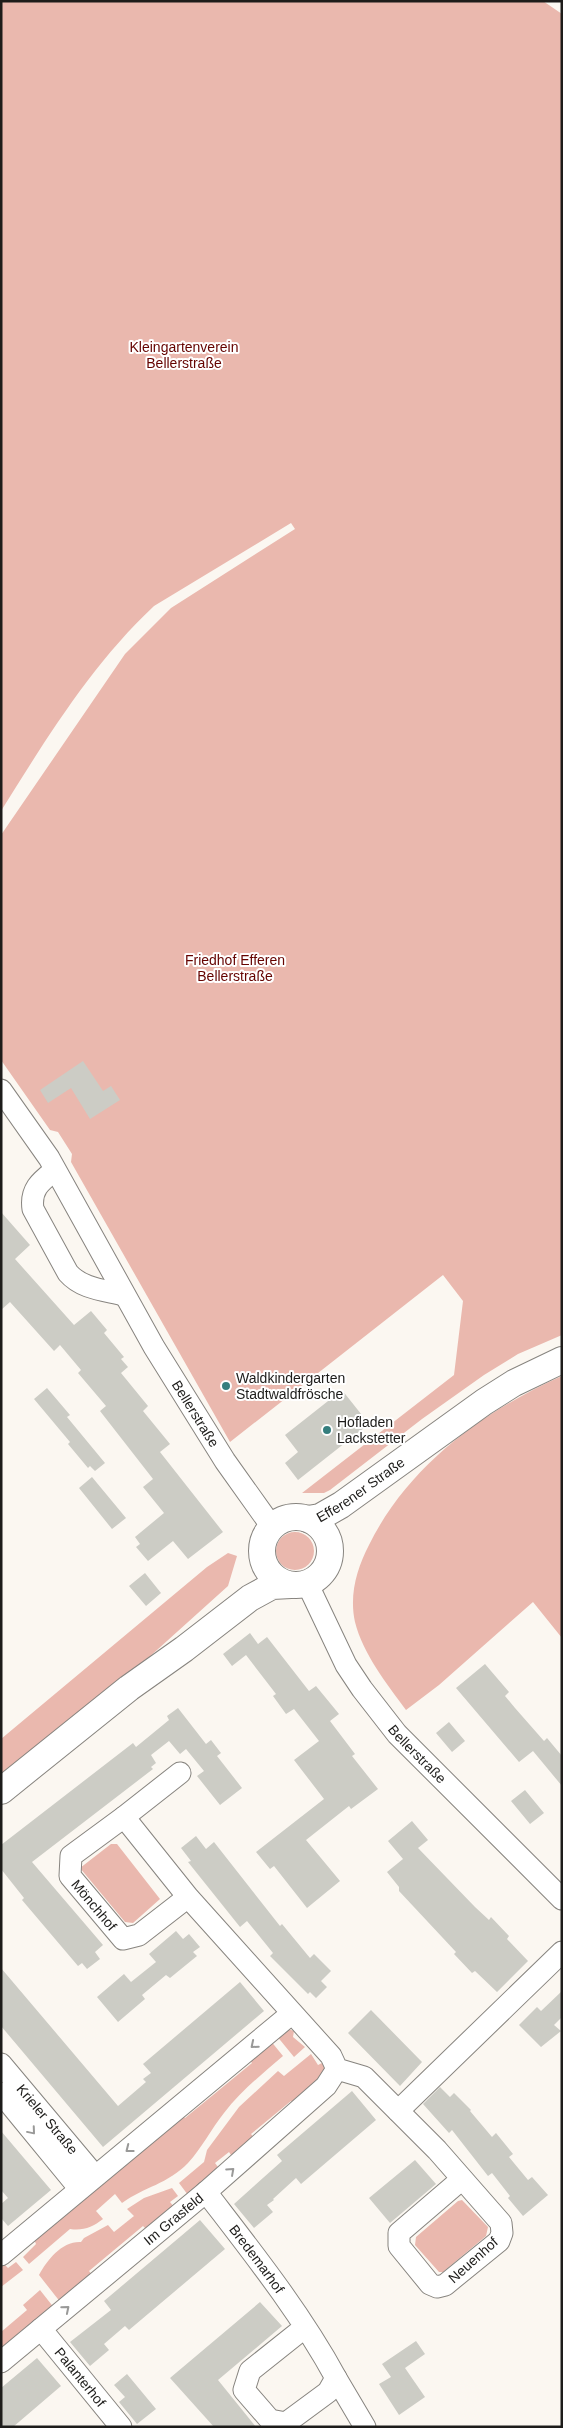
<svg xmlns="http://www.w3.org/2000/svg" width="563" height="2428" viewBox="0 0 563 2428" font-family="Arial,sans-serif">
	<rect width="100%" height="100%" fill="#fbf7f1"/>
	<!-- green -->
	<path fill="#eab8ae" d="M1,1H543L562,14V1335L518,1354L484,1375L422,1419L330,1490L324,1493H302L454,1375L463,1301L443,1275L230,1442L71,1162L72,1154L58,1132L50,1130L1,1060V835L125,654L171,608L295,529L291,523L154,606C92,664 46,739 1,811Z
		M562,1376V1638L533,1602L439,1685L406,1710C387,1684 363,1654 355,1622C349,1595 357,1568 369,1545C408,1466 483,1411 562,1376Z
		M276 1551a19 19 0 1 1 38 0a19 19 0 1 1-38 0Z
		M228,1553L237,1556L228,1586L137,1668L1,1779V1739L207,1567Z
		M111,1844H117L160,1899L133,1923L125,1922L80,1868Z
		M288,2029L294,2031L293,2037L305,2047L294,2057L276,2035Z
		M270,2040L283,2056C262,2074 241,2091 224,2113C211,2129 202,2148 188,2163C168,2184 144,2187 122,2203L115,2194L96,2211L103,2219C93,2227 83,2231 70,2229L29,2264L23,2257L36,2244L34,2239L181,2114L185,2118L252,2063L248,2058Z
		M311,2054L318,2065L324,2062V2078L295,2105L291,2101L251,2134L255,2139L233,2158L229,2152L215,2163L221,2171L188,2195L179,2183L204,2162L207,2150L239,2107L278,2071L284,2076Z
		M172,2188L178,2196L170,2202L174,2207L147,2230L143,2226L89,2271L93,2276L61,2303L39,2275C47,2260 62,2241 81,2242L84,2238L108,2225L114,2232L134,2216L127,2209L144,2198Z
		M462,2200L488,2227L486,2236L443,2272H439L415,2245L416,2237L458,2201Z
		M16,2262L23,2270L1,2287V2267L4,2264L8,2268Z
		M40,2290L55,2309L1,2356V2332L27,2310L23,2305Z"/>
	<!-- building -->
	<path fill="#ccccc5" d="M83,1061L103,1091L111,1086L120,1100L90,1119L71,1088L48,1103L40,1090Z
		M1,1212L30,1245L15,1259L74,1325L91,1311L107,1330L104,1333L124,1357L121,1359L128,1367L121,1373L148,1406L143,1411L170,1444L160,1452L223,1532L188,1559L173,1541L148,1561L136,1547L140,1544L135,1537L164,1513L143,1487L153,1479L100,1411L106,1406L78,1373L81,1370L60,1345L54,1351L10,1302L1,1310Z
		M47,1388L70,1415L67,1417L105,1463L95,1471L90,1466L88,1468L68,1444L70,1442L34,1399Z
		M342,1390L369,1424L298,1480L285,1463L298,1452L285,1435Z
		M92,1477L126,1518L112,1529L79,1488Z
		M145,1573L161,1593L146,1606L129,1586Z
		M250,1633L258,1644L267,1637L309,1691L316,1686L339,1714L330,1721L355,1754L352,1756L378,1789L351,1809L349,1806L306,1840L340,1881L307,1908L274,1866L270,1869L256,1852L324,1799L294,1760L319,1741L294,1709L286,1714L273,1696L276,1694L246,1655L232,1666L223,1654Z
		M485,1664L509,1692L505,1696L515,1708L544,1741L547,1738L562,1756V1786L533,1751L519,1762L456,1688Z
		M178,1708L206,1744L211,1740L221,1753L217,1756L242,1788L220,1805L197,1776L204,1771L186,1749L180,1754L169,1741L151,1755L156,1763L151,1767L153,1769L32,1862L103,1945L95,1952L100,1959L87,1969L82,1963L78,1966L22,1900L24,1898L1,1869V1845L133,1743L136,1747L169,1720L167,1716Z
		M449,1722L465,1741L452,1752L436,1733Z
		M525,1790L544,1813L530,1824L511,1801Z
		M412,1821L428,1840L418,1848L475,1907L489,1920L491,1917L509,1936L507,1939L528,1961L497,1992L475,1971L472,1973L454,1954L456,1952L399,1891V1887L387,1872L403,1859L388,1841Z
		M196,1836L206,1849L214,1842L280,1926L282,1924L310,1958L314,1954L331,1971L321,1981L327,1987L316,1998L310,1992L308,1994L270,1956L273,1953L247,1921L240,1927L188,1862L191,1861L181,1848Z
		M176,1931L183,1939L189,1934L200,1947L193,1952L197,1956L170,1978L166,1975L142,1995L145,1999L118,2022L97,1997L124,1974L131,1982L156,1962L149,1954Z
		M1,1968L118,2106L146,2082L143,2079L151,2073L143,2064L240,1982L264,2011L103,2147L1,2026Z
		M562,1991V2017L554,2025L561,2031L541,2047L519,2025L537,2007L541,2011Z
		M371,2010L422,2062L400,2086L348,2033Z
		M440,2087L450,2097L454,2093L471,2110L470,2111L492,2137L496,2133L513,2154L509,2157L528,2180L532,2177L548,2195L523,2216L508,2198L510,2196L492,2173L488,2176L452,2130L449,2133L423,2104Z
		M352,2091L376,2120L301,2184L296,2178L273,2199L274,2200L267,2205L273,2212L254,2228L234,2204L282,2161L277,2155Z
		M1,2131L51,2190L8,2226L1,2218V2204L8,2198L1,2190Z
		M415,2160L436,2184L390,2223L369,2198Z
		M200,2220L225,2249L129,2330L125,2326L104,2344L109,2350L90,2366L70,2342L111,2310L104,2301Z
		M260,2302L282,2326L218,2380L256,2427H214L170,2378Z
		M416,2341L425,2354L405,2368L425,2397L399,2415L379,2384L391,2377L382,2364Z
		M37,2358L61,2386L13,2427H1V2388Z
		M127,2374L156,2409L137,2424L119,2402L125,2397L114,2385Z"/>
	<g fill="none" stroke-linecap="round" stroke-linejoin="round">
		<defs>
			<g id="minor">
				<path id="s1" d="M1,1090L49,1158L154,1347L225,1461L272,1527"/>
				<path d="M55,1170C41,1181 30,1189 33,1209L68,1273C82,1289 104,1290 124,1295"/>
				<path id="s2" d="M307,1583L346,1665L362,1689L397,1734L562,1899"/>
				<path d="M124,1817L180,1773"/>
				<path d="M188,1897L139,1935L123,1939L70,1876L71,1856L124,1817L188,1897L331,2056L337,2069L364,2077L437,2150L501,2223L502,2233L499,2241L445,2285L437,2287L430,2284L399,2246V2233L462,2179"/>
				<path id="s3" d="M1,2064L95,2176"/>
				<path d="M1,2093L79,2188"/>
				<path d="M398,2111L562,1952"/>
				<path id="s4" d="M206,2192C252,2252 300,2312 336,2378L328,2392L286,2423L270,2420L244,2390L250,2371L304,2328"/>
				<path d="M1,2255L291,2014"/>
				<path id="s5" d="M41,2329L121,2427"/>
				<path id="s6" d="M1,2362L206,2192L326,2086L337,2069"/>
				<path d="M336,2378L365,2427"/>
			</g>
			<g id="tertiary">
				<circle cx="296" cy="1551" r="34"/>
				<path id="s7" d="M308,1519L320,1517L341,1505L484,1402L514,1383L562,1360"/>
				<path d="M1,1791L129,1688L184,1649L250,1598L272,1586L291,1585"/>
			</g>
		</defs>
		<!-- minor casing -->
		<use href="#minor" stroke="#87847f" stroke-width="23"/>
		<!-- tertiary casing -->
		<use href="#tertiary" stroke="#87847f" stroke-width="28"/>
		<!-- minor -->
		<use href="#minor" stroke="#fff" stroke-width="21"/>
		<!-- tertiary -->
		<use href="#tertiary" stroke="#fff" stroke-width="26"/>
	</g>
	<!-- one-way arrows -->
	<defs><path id="oneway-chevron" d="M-2-3.5L2.5 0L-2 3.5" fill="none" stroke-width="1.6" stroke-linecap="round" stroke-linejoin="round" transform="scale(1.25)"/></defs>
	<g stroke="#999998">
		<use href="#oneway-chevron" transform="translate(254 2045) rotate(140)"/>
		<use href="#oneway-chevron" transform="translate(32 2131) rotate(50)"/>
		<use href="#oneway-chevron" transform="translate(129 2149) rotate(142)"/>
		<use href="#oneway-chevron" transform="translate(231 2171) rotate(-42)"/>
		<use href="#oneway-chevron" transform="translate(66 2309) rotate(-40)"/>
	</g>
	<!-- markers -->
	<g fill="#357e7e" stroke="#fff" stroke-width="2">
		<circle cx="226" cy="1386" r="5"/>
		<circle cx="327" cy="1430" r="5"/>
	</g>
	<g text-anchor="middle" dominant-baseline="central" stroke-width="4" stroke-linejoin="round" paint-order="stroke">
		<!-- park labels -->
		<g font-size="14" fill="#650300" stroke="#fff">
			<text x="184" y="347">Kleingartenverein<tspan x="184" dy="16">Bellerstraße</tspan></text>
			<text x="235" y="960">Friedhof Efferen<tspan x="235" dy="16">Bellerstraße</tspan></text>
		</g>
		<!-- poi labels -->
		<g font-size="14" fill="#1d1c1a" stroke="#fff" text-anchor="start">
			<text x="236" y="1378">Waldkindergarten<tspan x="236" dy="16">Stadtwaldfrösche</tspan></text>
			<text x="337" y="1422">Hofladen<tspan x="337" dy="16">Lackstetter</tspan></text>
		</g>
		<!-- street labels -->
		<g font-size="14" fill="#1d1c1a" stroke="#fff">
			<text stroke="none"><textPath href="#s1" startOffset="378">Bellerstraße</textPath></text>
			<text stroke="none"><textPath href="#s7" startOffset="61">Efferener Straße</textPath></text>
			<text stroke="none"><textPath href="#s2" startOffset="205">Bellerstraße</textPath></text>
			<text transform="translate(94 1905) rotate(50)">Mönchhof</text>
			<text stroke="none"><textPath href="#s3" startOffset="72">Krieler Straße</textPath></text>
			<text stroke="none"><textPath href="#s6" startOffset="224">Im Grasfeld</textPath></text>
			<text stroke="none"><textPath href="#s4" startOffset="84">Bredemarhof</textPath></text>
			<text transform="translate(473 2260) rotate(-42)">Neuenhof</text>
			<text stroke="none"><textPath href="#s5" startOffset="62">Palanterhof</textPath></text>
		</g>
	</g>
	<!-- border -->
	<rect width="563" height="2428" fill="none" stroke="#1d1c1a" stroke-width="5"/>
</svg>
